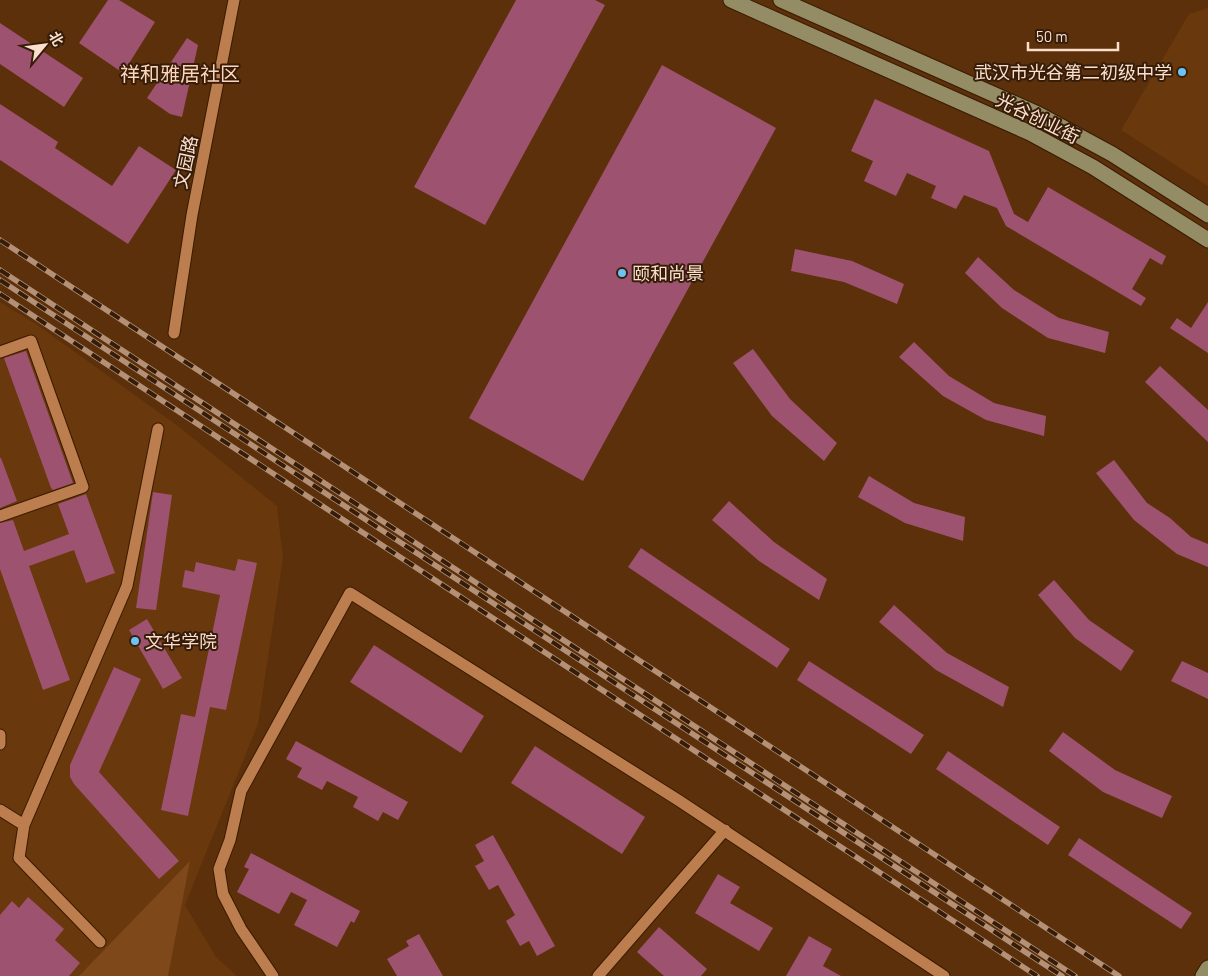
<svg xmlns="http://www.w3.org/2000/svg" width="1208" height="976" viewBox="0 0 1208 976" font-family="Barlow,'Noto Sans SC',sans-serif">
	<rect width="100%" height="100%" fill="#5c300a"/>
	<!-- built -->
	<path fill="#69380c" d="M1208,8V186L1121,130L1189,14Z
		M0,302L36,324L178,426L277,506L283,558L258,724L185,905L216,957L237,976H0Z"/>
	<!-- green -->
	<path fill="#7e481b" d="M190,861L168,976H79Z"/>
	<!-- building -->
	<path fill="#9d526f" d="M108,0H119L155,22L123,73L79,43Z
		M516,0H595L605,5L485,225L414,187Z
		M0,23L83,78L64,107L0,64Z
		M187,38L198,45L182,117L170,114L147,98Z
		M662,65L776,128L583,481L469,418Z
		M875,99L989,151L1014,214L1028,222L1048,187L1166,256L1162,265L1150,258L1132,289L1146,298L1141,306L1006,226L997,208L964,195L956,209L931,198L936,186L907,173L896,196L864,181L873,161L851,151Z
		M0,104L58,142L55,148L112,186L139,146L176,170L128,244L0,160Z
		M795,249L852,261L904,284L897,304L844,282L791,271Z
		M978,257L1014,290L1059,318L1109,332L1105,353L1048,338L1002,308L965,273Z
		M1208,302V353L1170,328L1177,318L1191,328Z
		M914,342L949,376L994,403L1046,416L1044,436L986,420L943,396L899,357Z
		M753,349L790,399L837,443L824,461L772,416L733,363Z
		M26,351L73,483L53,490L51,488L4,358Z
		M1160,366L1208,410V442L1145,382Z
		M0,458H1L17,501L0,508Z
		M1114,460L1147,503L1170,518L1191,537L1208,544V567L1177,554L1134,520L1096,473Z
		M869,476L914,503L965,517L963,541L905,523L858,497Z
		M153,492L172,495L156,610L136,608Z
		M86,494L115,573L86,583L74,550L29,566L70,680L43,690L0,569V523L13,520L24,551L69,534L58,504Z
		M729,501L774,542L827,579L819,600L759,561L712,520Z
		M641,548L790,649L777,668L628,567Z
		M238,559L257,563L226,710L210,707L188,816L161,810L181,714L195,717L220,595L182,587L185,570L194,572L196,562L235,571Z
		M1054,580L1089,620L1134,651L1121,671L1075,638L1038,595Z
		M894,605L947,653L1009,687L1003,707L936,670L879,622Z
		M147,619L182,678L163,689L129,630Z
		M374,645L484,716L461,753L350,682Z
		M809,661L924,735L911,754L797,680Z
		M1182,661L1208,673V699L1171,681Z
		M114,667L141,679L99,772L179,861L159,879L74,784L70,777V765Z
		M1063,732L1115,770L1172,796L1162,818L1103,792L1049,751Z
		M296,741L408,802L398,820L383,812L378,821L353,807L358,797L327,781L322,790L297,777L302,768L286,759Z
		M535,746L645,817L622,854L511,783Z
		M948,751L1060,827L1048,845L936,769Z
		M493,835L555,946L537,956L529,941L520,946L506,921L515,915L498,885L489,890L475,866L484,861L475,845Z
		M1079,838L1192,913L1181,929L1068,855Z
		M251,853L360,911L354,923L351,921L337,947L294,925L307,900L291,892L279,914L237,892L249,869L244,867Z
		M718,874L740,887L730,903L773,928L759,951L695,913Z
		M28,897L64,929L55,940L80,963L69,976H0V915L12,901L19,908Z
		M659,927L707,969L701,976H664L637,952Z
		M419,934L443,976H397L387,959L409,946L406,941Z
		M809,936L832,949L823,966L841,976H786Z"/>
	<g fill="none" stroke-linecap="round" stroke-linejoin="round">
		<defs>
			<path id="street" d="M174,333L192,215L234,0
				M0,352L31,341L83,487L0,516
				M0,735V744
				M0,810L24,825L127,586L158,429
				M24,825L19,858L100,942
				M273,976L241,929L223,894L219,869L230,840L241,791L350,593L678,800L944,976
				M598,976L725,830"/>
			<path id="secondary" d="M731,0L1030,133L1093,167L1208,240
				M781,0L1038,114L1112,154L1208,215
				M1203,976L1208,968"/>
		</defs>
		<!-- street casing -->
		<use href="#street" stroke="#3a1b02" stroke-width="13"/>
		<!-- secondary casing -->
		<use href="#secondary" stroke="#3a1b02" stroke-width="17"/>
		<!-- street -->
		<use href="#street" stroke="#bd7e4f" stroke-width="11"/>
		<!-- secondary -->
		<use href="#secondary" stroke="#938c64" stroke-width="15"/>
		<defs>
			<path id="rail" d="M0,240L1119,976
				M0,270L1075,976
				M0,280L1062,976
				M0,294L1037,976"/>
		</defs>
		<!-- rail casing -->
		<use href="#rail" stroke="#b49176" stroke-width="5.5"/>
		<!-- rail -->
		<use href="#rail" stroke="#361d09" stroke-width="4" stroke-dasharray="11" stroke-linecap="butt"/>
	</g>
	<!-- markers -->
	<g fill="#6ec2f3" stroke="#361d09" stroke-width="2">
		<circle cx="1182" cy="72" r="5"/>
		<circle cx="622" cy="273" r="5"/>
		<circle cx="135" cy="641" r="5"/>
	</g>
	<g text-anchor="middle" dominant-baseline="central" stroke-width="4" stroke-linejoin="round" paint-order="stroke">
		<!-- poi labels -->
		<g font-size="18" fill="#fbdfcc" stroke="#361d09" text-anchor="start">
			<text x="1172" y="72" text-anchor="end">武汉市光谷第二初级中学</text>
			<text x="632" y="273">颐和尚景</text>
			<text x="145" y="641">文华学院</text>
		</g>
		<!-- street labels -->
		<g font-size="18" fill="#fbdfcc" stroke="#361d09">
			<text transform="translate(1038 118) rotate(26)">光谷创业街</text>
			<text transform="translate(185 162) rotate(-78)">文园路</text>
		</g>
		<!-- quarter labels -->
		<g font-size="20" fill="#fed5b8" stroke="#361d09">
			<text x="180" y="73">祥和雅居社区</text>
		</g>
	</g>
	<!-- north arrow -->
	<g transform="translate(45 45) rotate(61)" stroke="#361d09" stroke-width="4" paint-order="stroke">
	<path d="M0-4L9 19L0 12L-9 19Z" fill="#fbdfcc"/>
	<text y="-8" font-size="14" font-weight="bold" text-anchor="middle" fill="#fbdfcc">北</text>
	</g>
	<!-- scale -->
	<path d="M1028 42v8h90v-8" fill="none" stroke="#fbdfcc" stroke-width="2.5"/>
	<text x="1036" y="42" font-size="15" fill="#fbdfcc" stroke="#361d09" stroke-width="4" paint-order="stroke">50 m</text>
</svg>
